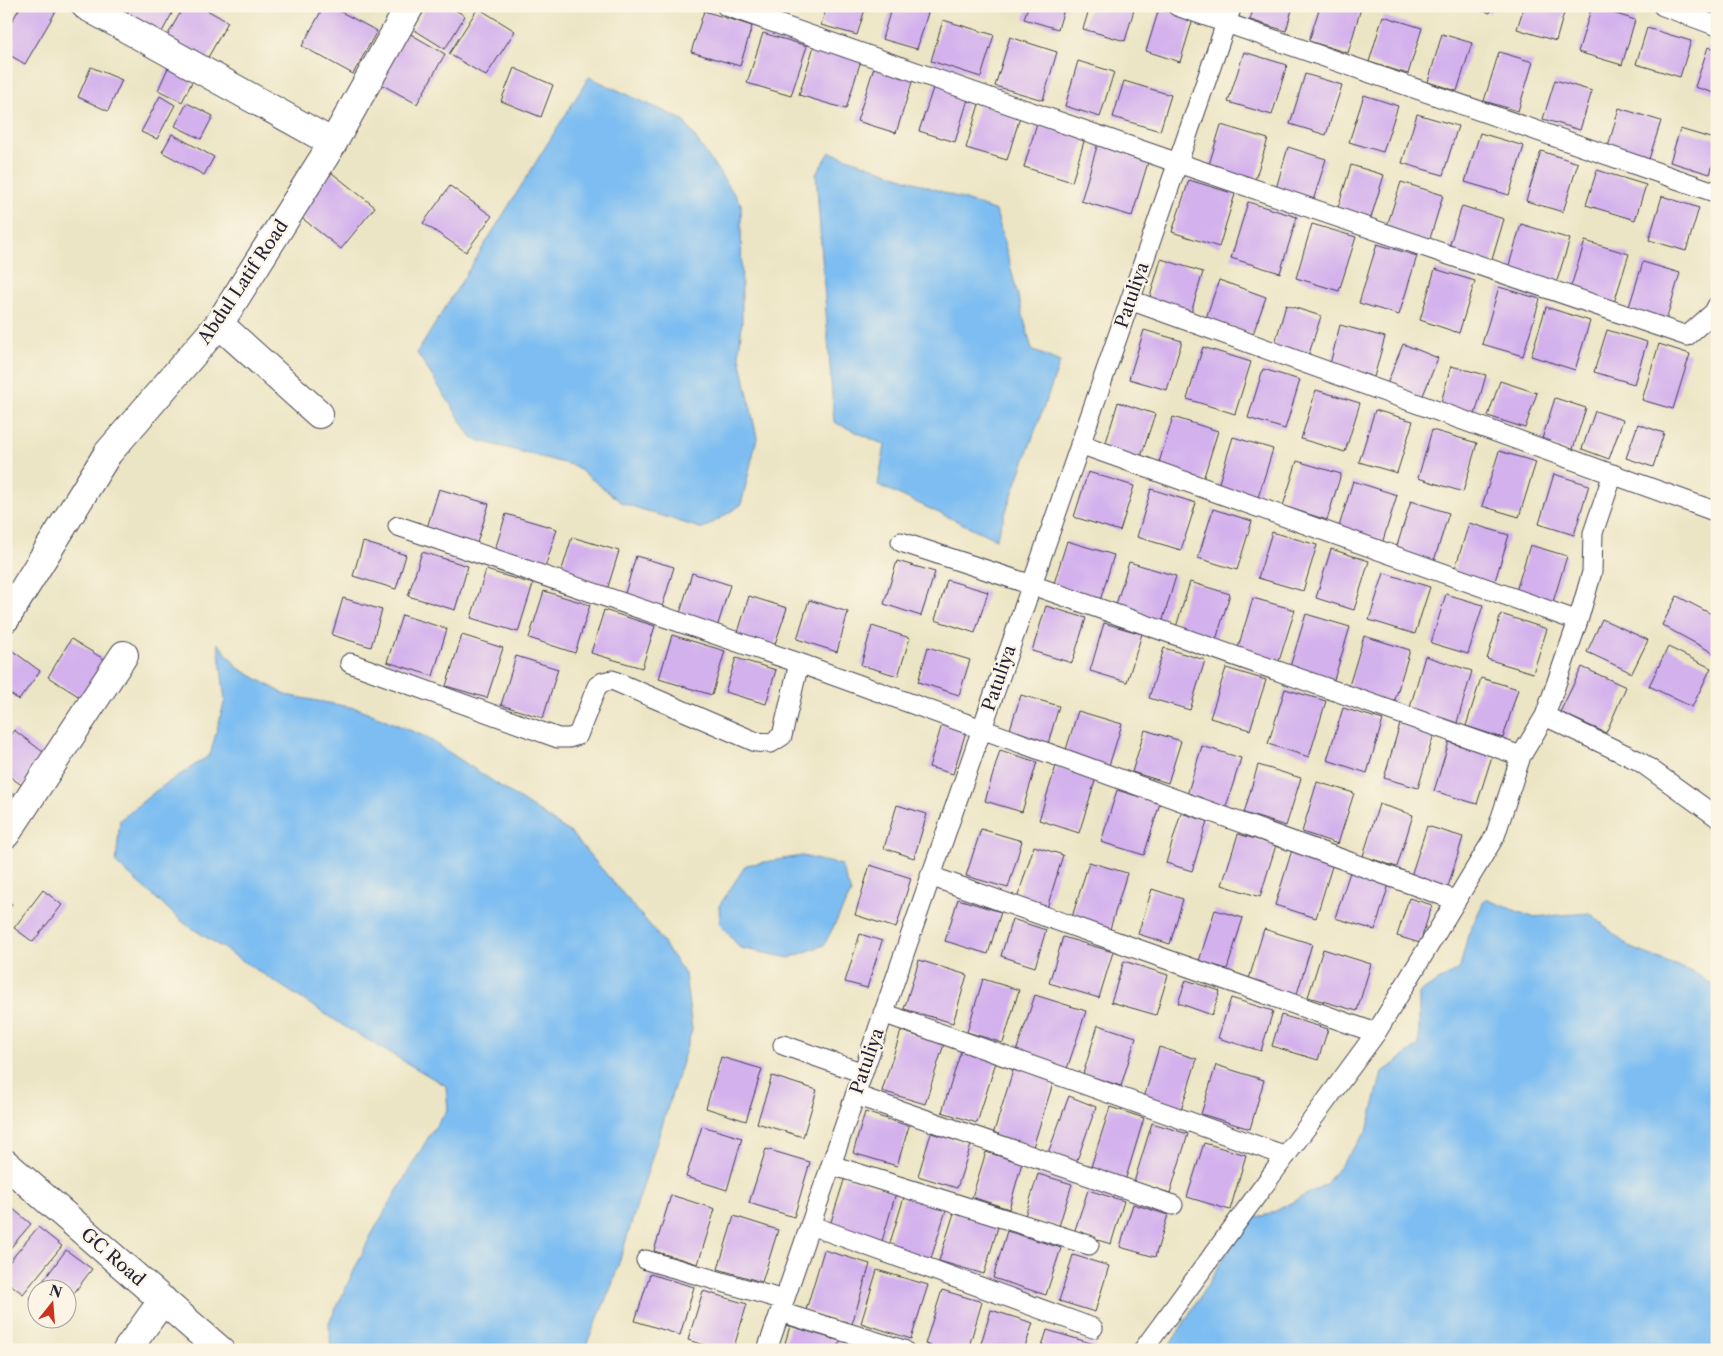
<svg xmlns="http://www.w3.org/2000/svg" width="1723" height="1356" viewBox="0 0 1723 1356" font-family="'Libre Caslon Text',serif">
	<rect width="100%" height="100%" fill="#fcf5e5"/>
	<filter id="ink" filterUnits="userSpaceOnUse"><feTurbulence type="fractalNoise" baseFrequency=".02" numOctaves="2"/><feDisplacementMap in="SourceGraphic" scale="10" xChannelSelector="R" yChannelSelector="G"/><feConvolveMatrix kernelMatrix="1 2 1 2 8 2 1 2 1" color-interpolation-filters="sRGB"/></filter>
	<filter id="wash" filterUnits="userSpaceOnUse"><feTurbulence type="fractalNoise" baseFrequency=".0096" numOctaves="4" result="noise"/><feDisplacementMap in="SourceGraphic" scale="20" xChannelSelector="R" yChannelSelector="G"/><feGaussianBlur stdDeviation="1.12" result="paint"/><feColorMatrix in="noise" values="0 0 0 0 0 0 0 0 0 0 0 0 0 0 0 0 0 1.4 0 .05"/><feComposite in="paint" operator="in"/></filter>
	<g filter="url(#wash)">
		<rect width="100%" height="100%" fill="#ece5c5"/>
		<!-- water -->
		<path fill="#7dbdf1" stroke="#507096" d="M589,77L683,120L741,204L742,322L739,353L757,438L741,505L703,529L622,503L575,466L473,439L417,353Z
			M830,152L996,211L1032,350L1060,362L996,539L878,485L885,445L834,422L816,174Z
			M218,643L238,668L286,695L360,709L426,737L571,833L654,930L685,974L692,1030L612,1285L584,1350L331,1349L329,1323L370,1237L432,1131L448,1110L446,1086L347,1028L184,923L116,863L120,820L157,790L210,755L225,700Z
			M802,856L841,865L851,893L824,945L789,958L740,948L720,924L719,906L746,865Z
			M1485,899L1532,917L1590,913L1629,947L1695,973L1717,988V1350H1167L1248,1219L1270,1214L1326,1184L1367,1131L1382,1073L1419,1045V993L1460,968L1468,935Z"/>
		<g id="blocks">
			<!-- building -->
			<path fill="#d3b1ed" d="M6,6H15L6,21Z
				M21,6H59L25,64L6,53V31Z
				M131,6H176L162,32L127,13Z
				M184,6H200L228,22L206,61L166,38Z
				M324,6H330L377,31L353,74L302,46Z
				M427,6H449L465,16L445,49L413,29Z
				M827,6H866L857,35L821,25Z
				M892,6H930L917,49L882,39Z
				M1028,6H1065L1058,29L1024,19Z
				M1090,6H1135L1125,41L1083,29Z
				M1254,6H1293L1286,31L1250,20Z
				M1320,6L1361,8L1348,53L1309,41Z
				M1470,6H1492L1490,13Z
				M1524,6H1566L1556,41L1517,29Z
				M1592,6L1635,20L1622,65L1578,52Z
				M478,8L515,31L486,76L449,54Z
				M1159,9L1193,19L1180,62L1146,51Z
				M704,11L752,26L740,66L691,52Z
				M1383,16L1422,28L1408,74L1369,62Z
				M943,20L994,35L981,77L931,61Z
				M1647,28L1691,41L1680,77L1636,64Z
				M407,32L445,54L417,104L379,83Z
				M763,33L807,46L791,96L747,83Z
				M1442,34L1472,43L1457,91L1428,82Z
				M1010,37L1057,52L1043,100L995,86Z
				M814,46L861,60L846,109L799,95Z
				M1708,47L1717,49V94L1695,87Z
				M1244,52L1287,65L1272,115L1228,102Z
				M1499,52L1533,62L1518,111L1484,101Z
				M1078,61L1114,72L1100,117L1065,106Z
				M875,64L914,76L896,133L857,121Z
				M91,67L122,80L108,111L78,97Z
				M168,68L193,80L182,102L158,90Z
				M514,68L553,85L541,117L501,101Z
				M1305,74L1342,85L1326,135L1290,124Z
				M1555,80L1592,91L1580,130L1543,119Z
				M1124,81L1171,95L1160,131L1113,117Z
				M935,82L970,93L955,142L919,131Z
				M1364,95L1398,106L1383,152L1349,142Z
				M160,96L175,105L157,139L141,132Z
				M187,103L213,116L201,139L175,126Z
				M979,104L1020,117L1007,160L966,148Z
				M1619,108L1661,121L1649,159L1608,147Z
				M1417,114L1458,126L1443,175L1402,163Z
				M1037,123L1085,138L1072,182L1024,167Z
				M1221,125L1268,139L1254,183L1208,168Z
				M1680,129L1717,140V151L1710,174L1670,162Z
				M1480,133L1524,146L1509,195L1465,182Z
				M172,134L214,157L204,175L162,152Z
				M1098,143L1149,159L1132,216L1081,201Z
				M1288,147L1326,159L1312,204L1275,192Z
				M1541,151L1578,163L1563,212L1526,201Z
				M1351,165L1384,175L1369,224L1336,214Z
				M1597,170L1646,185L1635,220L1586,205Z
				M332,173L375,207L341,249L298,215Z
				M1189,180L1235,194L1219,247L1172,232Z
				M1401,182L1443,195L1429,242L1386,229Z
				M450,186L492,216L466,252L423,223Z
				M1662,196L1699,208L1686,251L1649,240Z
				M1248,202L1297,217L1280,273L1231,258Z
				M1462,206L1504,219L1491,263L1448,250Z
				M1312,224L1356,237L1339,291L1296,278Z
				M1521,224L1570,239L1555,287L1507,272Z
				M1585,241L1629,254L1613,306L1569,293Z
				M1377,244L1417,256L1399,315L1359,303Z
				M1161,259L1203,272L1191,313L1149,300Z
				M1643,262L1680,273L1665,324L1627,313Z
				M1435,269L1475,281L1459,333L1420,320Z
				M1219,280L1266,297L1253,334L1206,318Z
				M1499,287L1540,299L1523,356L1482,344Z
				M1286,305L1321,316L1308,357L1274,347Z
				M1546,307L1590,321L1575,370L1531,356Z
				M1340,325L1385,337L1374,377L1330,364Z
				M1144,330L1182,341L1167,390L1129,379Z
				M1607,330L1647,342L1634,384L1594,372Z
				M1403,344L1438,358L1422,398L1387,384Z
				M1659,344L1690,354L1673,409L1642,400Z
				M1203,347L1251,362L1235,414L1187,399Z
				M1451,366L1486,375L1475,415L1440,406Z
				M1263,369L1300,380L1285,429L1248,418Z
				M1500,381L1537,393L1525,428L1488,416Z
				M1316,390L1360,403L1345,452L1301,439Z
				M1555,398L1586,408L1572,452L1541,442Z
				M1118,402L1155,414L1140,460L1104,449Z
				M1375,410L1413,421L1397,473L1359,462Z
				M1595,411L1623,420L1609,459L1582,449Z
				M1173,417L1218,431L1202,483L1157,469Z
				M1638,424L1664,433L1653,467L1626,458Z
				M1432,430L1477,443L1463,492L1418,478Z
				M1233,437L1273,449L1257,501L1217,489Z
				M1499,451L1536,462L1519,517L1482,506Z
				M1297,461L1341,474L1327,520L1283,506Z
				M1088,472L1134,486L1120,531L1074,517Z
				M1554,474L1589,485L1574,535L1539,524Z
				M1353,481L1397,495L1381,547L1337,533Z
				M439,489L489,504L476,546L426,531Z
				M1151,489L1196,503L1181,550L1137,537Z
				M1411,501L1449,513L1433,564L1395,552Z
				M1213,509L1252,521L1237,570L1198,558Z
				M506,514L557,529L544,571L493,556Z
				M1469,523L1509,535L1494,584L1454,572Z
				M1272,532L1317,545L1303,591L1258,578Z
				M572,537L619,551L607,590L560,576Z
				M1067,541L1114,555L1099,604L1052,590Z
				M363,542L406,555L396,589L353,576Z
				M1530,545L1567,556L1553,602L1516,591Z
				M1331,549L1369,561L1354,610L1316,598Z
				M422,552L468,566L455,610L408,596Z
				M636,556L674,567L661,611L623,600Z
				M897,561L935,572L921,616L884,604Z
				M1129,562L1176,576L1162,623L1115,608Z
				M486,570L533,584L518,632L471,618Z
				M692,573L730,585L716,631L678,620Z
				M1384,573L1430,587L1415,634L1369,620Z
				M947,580L988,592L975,633L935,620Z
				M1190,582L1230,594L1216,640L1176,627Z
				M544,591L590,605L575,653L529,638Z
				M1446,594L1483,605L1468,654L1431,643Z
				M749,596L787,608L774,647L737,636Z
				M1677,596L1717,617V655L1662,625Z
				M343,598L382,610L371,647L332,635Z
				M1253,598L1295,610L1278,664L1237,651Z
				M809,600L848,612L837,652L797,639Z
				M1046,606L1086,618L1072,663L1032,651Z
				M604,610L655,626L642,668L591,653Z
				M1306,614L1350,627L1333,683L1289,670Z
				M1501,614L1547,629L1533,673L1487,659Z
				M402,615L447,629L433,676L387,662Z
				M1602,619L1648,640L1632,673L1587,652Z
				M1104,623L1142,634L1127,682L1090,671Z
				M872,626L910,638L898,676L861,665Z
				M462,635L503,648L487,698L446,686Z
				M672,635L725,651L712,695L659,679Z
				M1364,636L1410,650L1394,703L1348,689Z
				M71,639L107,661L83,699L48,677Z
				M6,646L40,671L19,700L6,691Z
				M928,647L970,660L959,695L918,682Z
				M1668,647L1711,668L1692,707L1649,686Z
				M1164,648L1205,660L1190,710L1149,698Z
				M516,656L558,669L543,718L501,705Z
				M1425,656L1472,671L1456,726L1409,711Z
				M736,658L776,670L766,704L725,692Z
				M1582,667L1626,687L1606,733L1560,712Z
				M1226,668L1266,680L1250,730L1210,718Z
				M1481,678L1518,689L1503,738L1466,726Z
				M1285,689L1326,701L1309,757L1268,744Z
				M1021,695L1059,706L1047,747L1008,735Z
				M1343,708L1383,720L1367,773L1327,760Z
				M1078,711L1122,724L1108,769L1064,756Z
				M944,718L968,725L953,774L929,767Z
				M1400,724L1434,734L1418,788L1384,778Z
				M14,730L47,755L23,786L6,774V740Z
				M1145,730L1181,741L1168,783L1132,772Z
				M1449,742L1492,756L1477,804L1434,791Z
				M1202,746L1241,758L1226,807L1187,795Z
				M1000,750L1037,762L1022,812L985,801Z
				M1258,765L1301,778L1286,826L1244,813Z
				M1056,766L1096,778L1079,833L1039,820Z
				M1317,782L1354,793L1338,844L1302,832Z
				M6,788L23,803L6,823Z
				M1117,790L1160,803L1144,855L1101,842Z
				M1379,804L1413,815L1397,867L1363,856Z
				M897,805L927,814L914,858L884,848Z
				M1181,813L1207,821L1192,871L1166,863Z
				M1427,826L1463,837L1447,890L1410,879Z
				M981,829L1022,841L1008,888L966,876Z
				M1238,834L1276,845L1260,897L1222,885Z
				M1034,846L1063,855L1047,908L1017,899Z
				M1292,850L1333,863L1316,918L1275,905Z
				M1089,862L1127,873L1110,929L1072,917Z
				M870,865L911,878L896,928L855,915Z
				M1350,872L1389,884L1375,930L1335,918Z
				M1152,889L1183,899L1170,944L1138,934Z
				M43,890L62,905L33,942L14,928Z
				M1409,898L1432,905L1420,943L1397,936Z
				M958,899L1001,912L988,954L945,941Z
				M6,900L12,904L6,912Z
				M1215,910L1243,918L1227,969L1199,961Z
				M1012,919L1046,930L1035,967L1001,956Z
				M1264,929L1312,944L1296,997L1248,982Z
				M860,934L882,941L867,988L845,982Z
				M1063,937L1113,952L1099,998L1049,983Z
				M1323,949L1371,964L1357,1011L1308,997Z
				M919,960L967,975L953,1023L904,1009Z
				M1124,961L1168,975L1156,1015L1111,1002Z
				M983,979L1019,990L1003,1043L967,1032Z
				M1186,980L1220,991L1212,1015L1178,1003Z
				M1035,995L1086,1011L1065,1075L1014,1058Z
				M1231,998L1273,1011L1261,1051L1218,1038Z
				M1281,1015L1328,1029L1318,1060L1272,1046Z
				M1098,1025L1136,1037L1121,1086L1083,1074Z
				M901,1031L944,1044L925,1104L882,1091Z
				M1159,1047L1197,1059L1181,1110L1144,1098Z
				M961,1051L996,1062L977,1123L942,1112Z
				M721,1057L762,1069L746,1121L706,1108Z
				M1015,1064L1055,1077L1033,1147L993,1135Z
				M1216,1065L1264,1080L1250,1129L1201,1114Z
				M772,1076L817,1090L803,1137L757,1123Z
				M1069,1096L1096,1107L1076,1163L1048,1153Z
				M1110,1107L1144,1118L1125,1181L1090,1170Z
				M865,1112L909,1126L897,1166L853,1153Z
				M1152,1123L1188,1134L1170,1193L1134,1182Z
				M702,1126L742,1138L727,1190L686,1177Z
				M931,1133L971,1145L957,1188L918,1176Z
				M1204,1143L1246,1155L1230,1210L1187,1197Z
				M766,1149L810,1162L794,1217L749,1203Z
				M986,1152L1022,1163L1009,1209L972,1197Z
				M1038,1174L1072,1184L1059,1226L1025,1216Z
				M845,1177L896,1193L882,1241L830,1225Z
				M1088,1190L1124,1201L1111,1244L1074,1233Z
				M671,1195L715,1209L698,1264L654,1251Z
				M904,1197L946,1210L931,1259L889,1246Z
				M6,1203L31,1224L6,1253Z
				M1133,1204L1168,1215L1155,1257L1120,1247Z
				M954,1213L998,1227L984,1274L939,1261Z
				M734,1216L778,1230L762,1282L718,1269Z
				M38,1227L62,1246L23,1294L6,1281V1266Z
				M1007,1231L1061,1248L1046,1295L993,1278Z
				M66,1250L92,1269L68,1301V1288H38Z
				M824,1250L870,1264L852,1324L806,1310Z
				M1073,1255L1109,1266L1095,1312L1059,1301Z
				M877,1270L928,1285L911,1339L861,1323Z
				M650,1274L694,1287L680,1335L635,1321Z
				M38,1289V1304L30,1298Z
				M942,1290L982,1302L968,1350H943L925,1344Z
				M703,1291L747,1304L733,1350H721L688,1340Z
				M991,1310L1033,1323L1024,1350H979Z
				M790,1326L840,1341L837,1350H783Z
				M1047,1330L1097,1345L1095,1350H1041Z"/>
		</g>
	</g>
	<g filter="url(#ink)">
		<use href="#blocks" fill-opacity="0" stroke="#403f50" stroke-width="1"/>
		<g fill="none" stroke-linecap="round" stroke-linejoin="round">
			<defs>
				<path id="lane" d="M726,6L1178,163L1687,336L1714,312L1717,306
					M1177,6L1717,193
					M1663,6L1717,26
					M1130,300L1717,512
					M1080,444L1578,621
					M398,526L799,663L1455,900
					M901,542L1032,585L1521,756L1545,716L1578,621L1592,572L1593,533L1613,474
					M350,663L558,738H569L578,735L597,686L603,682L612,680L756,742L771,743L782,736L799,663
					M1545,716L1639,761L1717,817
					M930,876L1376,1033
					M883,1013L1286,1156
					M783,1045L863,1073
					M855,1095L1173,1205
					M831,1165L1089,1245
					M810,1225L1093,1328
					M646,1260L784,1300
					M780,1312L904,1350
					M767,1350L1232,6
					M1143,1350L1376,1033L1495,836L1521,756"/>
				<path id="street" d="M86,6L333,143
					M219,324L319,414
					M6,618L108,453L219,324L333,143L410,6
					M6,834L124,655
					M6,1164L220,1350
					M127,1350L163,1300"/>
			</defs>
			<!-- lane casing -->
			<use href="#lane" stroke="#403f50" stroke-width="21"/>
			<!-- street casing -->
			<use href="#street" stroke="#403f50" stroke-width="30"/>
			<!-- lane -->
			<use href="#lane" stroke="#fff" stroke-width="19"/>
			<!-- street -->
			<use href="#street" stroke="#fff" stroke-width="28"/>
		</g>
	</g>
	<g text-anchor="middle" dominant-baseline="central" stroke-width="4.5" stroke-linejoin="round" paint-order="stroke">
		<!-- street labels -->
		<g font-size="18" fill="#22223b" stroke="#fcf5e5">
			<text transform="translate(243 282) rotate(-56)">Abdul Latif Road</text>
			<text transform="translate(1132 295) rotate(-71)">Patuliya</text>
			<text transform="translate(999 678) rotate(-71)">Patuliya</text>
			<text transform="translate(867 1061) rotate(-71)">Patuliya</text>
			<text transform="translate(113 1257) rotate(41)">GC Road</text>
		</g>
	</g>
	<!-- margin -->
	<rect width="1723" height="1356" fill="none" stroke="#fcf5e5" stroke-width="25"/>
	<!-- north arrow -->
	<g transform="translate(52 1304) rotate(17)"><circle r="24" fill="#fcf5e5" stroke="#a5a1a1"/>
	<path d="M0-4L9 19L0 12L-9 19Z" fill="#c8321e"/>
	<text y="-8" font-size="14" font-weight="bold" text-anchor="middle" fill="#22223b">N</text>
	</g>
</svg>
